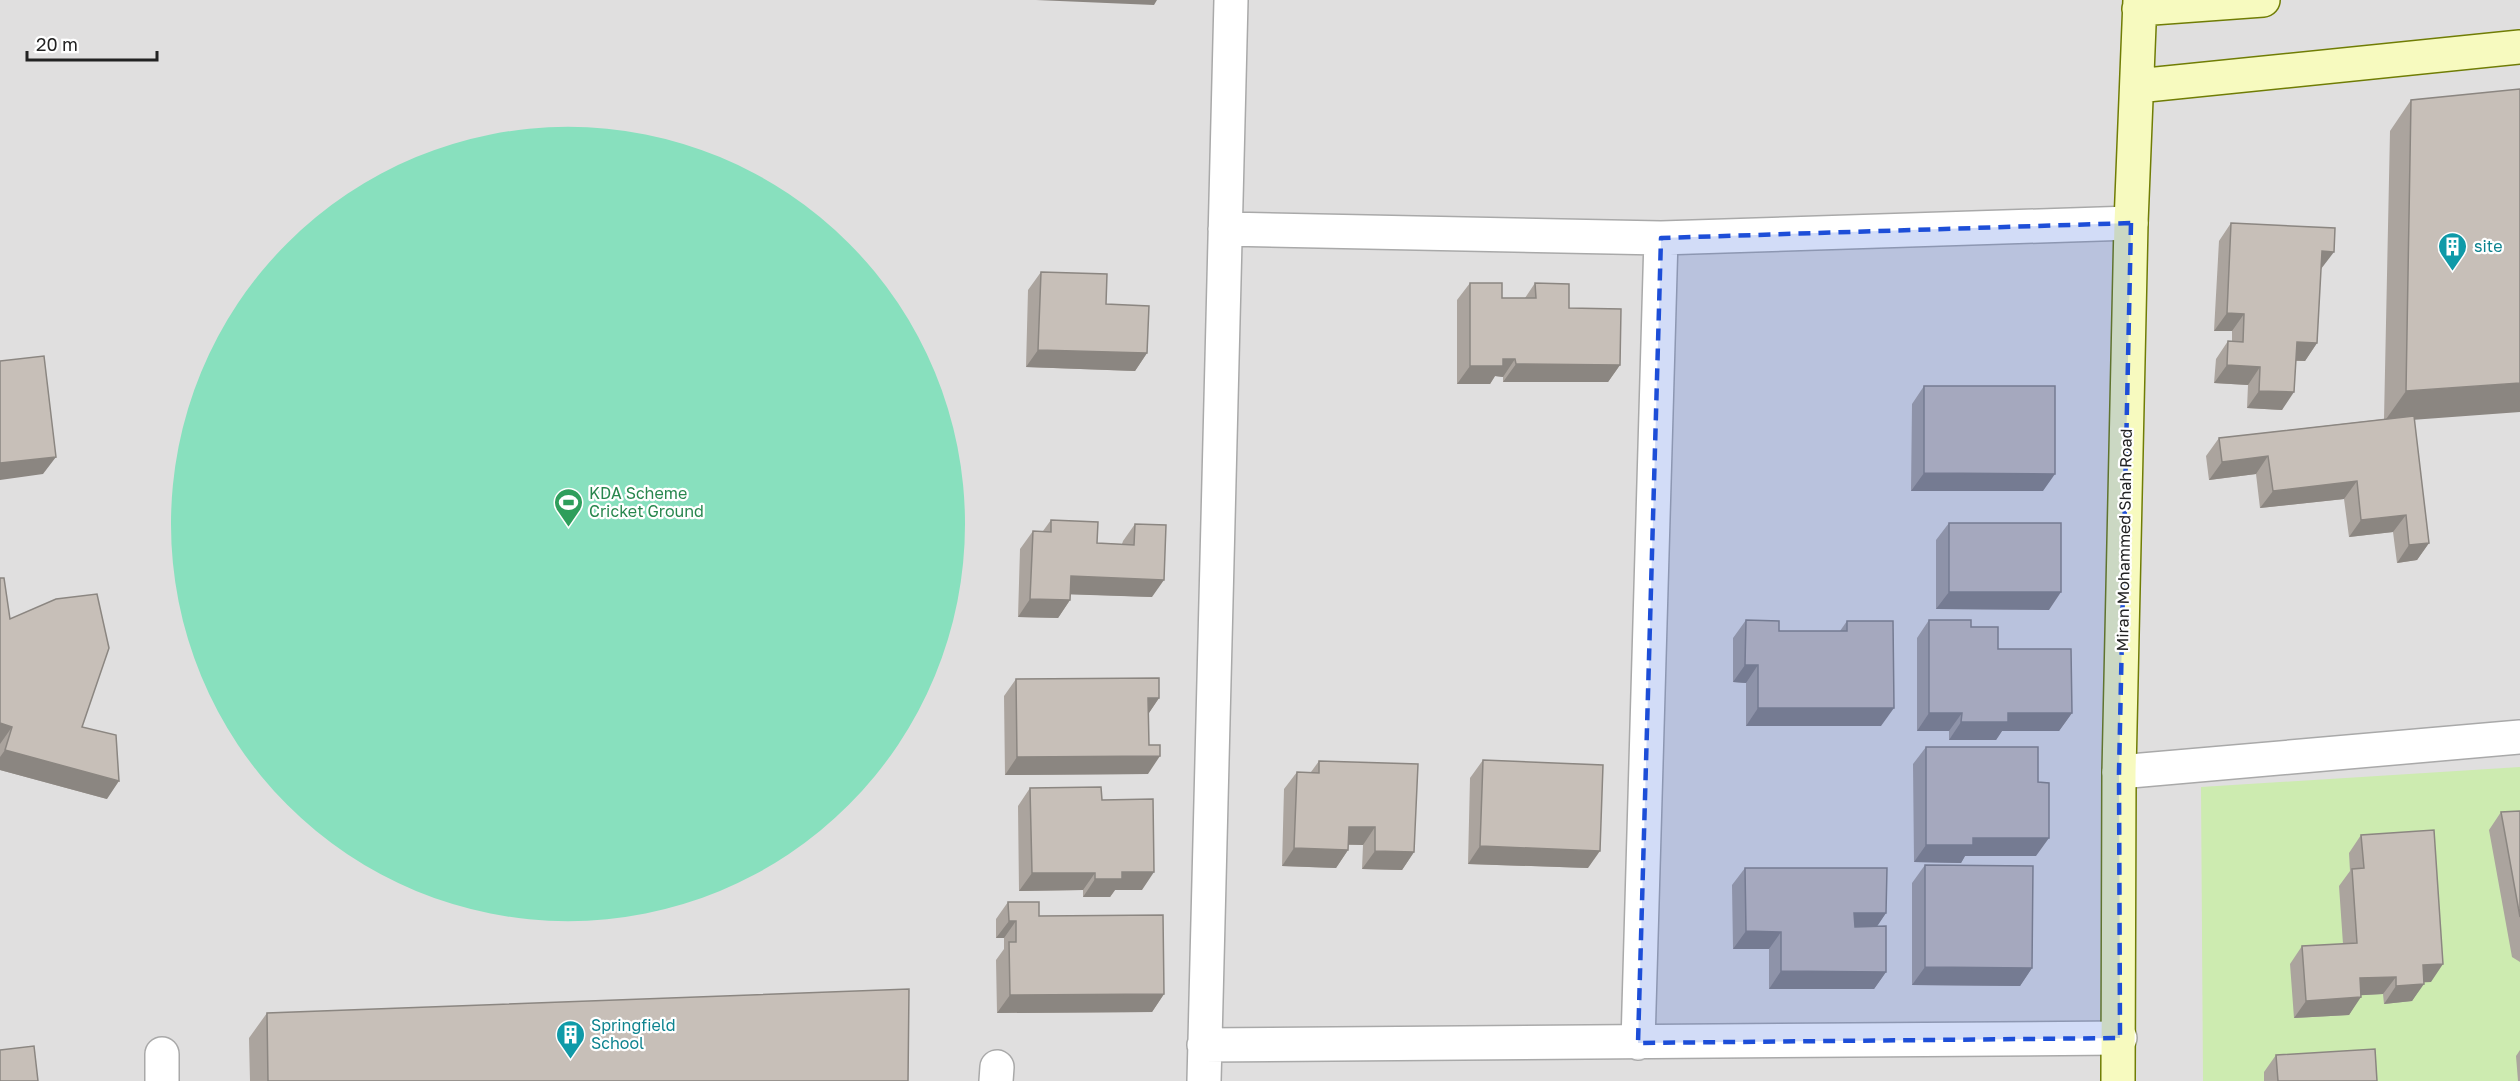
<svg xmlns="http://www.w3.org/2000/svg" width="2520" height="1081" viewBox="0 0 2520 1081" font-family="'Golos Text',sans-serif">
	<rect width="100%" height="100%" fill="#f2efe9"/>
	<!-- residential -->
	<path fill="#e0dfdf" d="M0,0H2520V1081H0Z"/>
	<!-- grass -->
	<path fill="#cdebb0" d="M2520,767V1081H2203L2201,787Z"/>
	<!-- pitch -->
	<path fill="#88e0be" d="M171 524a397 397 0 1 1 794 0a397 397 0 1 1-794 0Z"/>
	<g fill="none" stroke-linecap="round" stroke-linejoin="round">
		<defs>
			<path id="street" d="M1225,229L1661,238L2131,223
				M2119,772L2520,737
				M1638,1043L1661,238
				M1204,1045L2120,1038
				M162,1081V1054
				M996,1081L997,1067
				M1204,1081L1231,0"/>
			<path id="secondary" d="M2139,9L2263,0
				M2137,86L2520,47
				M2118,1081L2119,772L2131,223L2140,0"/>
		</defs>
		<!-- street casing -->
		<use href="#street" stroke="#a9a9a9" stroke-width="36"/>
		<!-- secondary casing -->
		<use href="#secondary" stroke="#707d05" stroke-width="36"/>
		<!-- street -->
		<use href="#street" stroke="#fff" stroke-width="33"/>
		<!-- secondary -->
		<use href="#secondary" stroke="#f7fabf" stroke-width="33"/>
	</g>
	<!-- wall -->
	<path fill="#aba49e" d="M2411,100L2414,420L2429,543L2417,560L2397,563L2393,532L2349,537L2344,499L2260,508L2256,474L2209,480L2206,456L2219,438L2384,419L2390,131Z
		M2231,223L2321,269L2317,343L2305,361H2296L2282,410L2247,408L2248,385L2214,383L2216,359L2228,341H2232V331H2214L2219,241Z
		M1041,272L1147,353L1135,371L1026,367L1028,290Z
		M1470,283L1502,298H1525L1535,283L1569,308L1620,365L1608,382H1503V377L1495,376L1490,384H1457V300Z
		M1924,386L2043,491H1911L1912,404Z
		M1051,520L1097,543L1122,544L1123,541L1135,524L1152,597L1070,594V600L1058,618L1018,617L1020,549L1033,531H1043Z
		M1949,523L2049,610L1936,609V540Z
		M0,578L10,619L82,727L107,799L0,770Z
		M1746,620L1779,631H1840L1847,621L1881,726H1746V683L1733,682V638Z
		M1929,620L1971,627L1998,649L2072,713L2059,731H2002L1996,740H1949V731H1917V638Z
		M1016,679L1159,698L1148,714V774L1005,775L1004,696Z
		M1926,747L2036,856H1965L1961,863L1914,862L1913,764Z
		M1483,760L1588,868L1468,864L1470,778Z
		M1319,761L1414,852L1402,870L1362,869L1363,845H1348V850L1336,868L1282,866L1284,789L1297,772H1311Z
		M1030,788L1102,800L1142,890H1115L1110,897H1083V890L1019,891L1018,806Z
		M2520,811V962L2512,957L2489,830L2501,812Z
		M2361,835L2431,982H2424L2412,1001L2384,1004L2383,994L2361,995L2349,1015L2294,1018L2290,964L2302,946L2343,944L2339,886L2350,871L2349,853Z
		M1925,865L2032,968L2020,986L1912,985V883Z
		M1745,868L1886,913L1876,927L1886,972L1874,989H1769V949H1733L1732,885Z
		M1008,902L1039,916L1164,994L1152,1012L997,1013L996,960L1004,949V938H996V919Z
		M267,1013L908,1081H250L249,1038Z
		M2520,1050V1081H2518L2516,1056Z
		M2276,1055L2377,1081H2264V1072Z"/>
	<!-- shaded-wall -->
	<path fill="#8b8681" d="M1036,0H1157L1154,5Z
		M2322,251L2334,252L2321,269Z
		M2227,313L2244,314L2232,331H2214Z
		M2297,342L2317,343L2305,361L2284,360Z
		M1038,350L1147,353L1135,371L1026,367Z
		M1503,359H1515L1503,377L1495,376L1490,384H1457L1470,366Z
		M1516,364L1620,365L1608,382H1503Z
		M2227,365L2260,367L2248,385L2214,383Z
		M2520,383V412L2384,422L2406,391Z
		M2259,391L2294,392L2282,410L2247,408Z
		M2268,456L2256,474L2209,480L2222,462Z
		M56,457L43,474L0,480V463Z
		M1924,473L2055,474L2043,491H1911Z
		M2357,481L2344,499L2260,508L2273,491Z
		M2406,515L2393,532L2349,537L2361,520Z
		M2429,543L2417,560L2397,563L2409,545Z
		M1071,576L1164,580L1152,597L1059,594Z
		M1949,592H2061L2049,610L1936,609Z
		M1030,599L1070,600L1058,618L1018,617Z
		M1745,665H1758L1746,683L1733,682Z
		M1148,698H1159L1147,716Z
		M1758,708H1894L1881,726H1746Z
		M1929,713H1962L1949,731H1917Z
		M2008,713H2072L2059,731H2002L1996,740H1949L1961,722Z
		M0,723L12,727L0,744Z
		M5,750L119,781L107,799L0,770V757Z
		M1160,756L1148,774L1005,775L1017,757Z
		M1349,827H1375L1363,845L1336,844Z
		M1973,838H2049L2036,856H1965L1961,863L1914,862L1926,845Z
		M1480,846L1600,851L1588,868L1468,864Z
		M1294,848L1348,850L1336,868L1282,866Z
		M1375,851L1414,852L1402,870L1362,869Z
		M1122,872H1154L1142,890H1115L1110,897H1083L1095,879Z
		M1032,873H1095L1083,890L1019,891Z
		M1854,913H1886L1874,931H1842Z
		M1009,921H1016L1004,938H996Z
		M1746,931L1781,932L1769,949H1733Z
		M2443,964L2431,982L2411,983L2423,965Z
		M1925,967L2032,968L2020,986L1912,985Z
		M1781,971L1886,972L1874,989H1769Z
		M2396,977L2383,994L2348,996L2360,978Z
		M2424,984L2412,1001L2384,1004L2396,986Z
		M1164,994L1152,1012L997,1013L1010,995Z
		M2361,997L2349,1015L2294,1018L2306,1001Z"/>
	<!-- building -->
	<path fill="#c7bfb8" stroke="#8b8681" stroke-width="1.5" d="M2520,89V383L2406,391L2411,100Z
		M2231,223L2335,228L2334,252L2322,251L2317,343L2297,342L2294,392L2259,391L2260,367L2227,365L2228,341L2243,342L2244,314L2227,313Z
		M1041,272L1107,274L1106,304L1149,306L1147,353L1038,350Z
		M1470,283H1502V298H1536L1535,283L1569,284V308L1621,309L1620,365L1516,364L1515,359H1503V366H1470Z
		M44,356L56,457L0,463V361Z
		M1924,386H2055V474L1924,473Z
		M2414,416L2429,543L2409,545L2406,515L2361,520L2357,481L2273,491L2268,456L2222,462L2219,438Z
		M1051,520L1098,522L1097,543L1134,545L1135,524L1166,525L1164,580L1071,576L1070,600L1030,599L1033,531L1051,532Z
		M1949,523H2061V592H1949Z
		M0,578H4L10,619L56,599L97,594L109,648L82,727L116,735L119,781L5,750L12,727L0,723Z
		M1746,620L1779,621V631H1847V621H1893L1894,708H1758V665H1745Z
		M1929,620H1971V627H1998V649H2071L2072,713H2008V722H1961L1962,713H1929Z
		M1159,678V698H1148L1149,745H1160V756L1017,757L1016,679Z
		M1926,747H2038V782L2049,783V838H1973V845H1926Z
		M1483,760L1603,765L1600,851L1480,846Z
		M1319,761L1418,764L1414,852L1375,851V827H1349L1348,850L1294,848L1297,772L1319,773Z
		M1101,787L1102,800L1153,799L1154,872H1122V879H1095V873H1032L1030,788Z
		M2520,811V917L2501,812Z
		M2434,830L2443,964L2423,965L2424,984L2396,986V977L2360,978L2361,997L2306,1001L2302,946L2357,943L2352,869L2364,868L2361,835Z
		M1925,865L2033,866L2032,968L1925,967Z
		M1745,868H1887L1886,913H1854L1855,927L1886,926V972L1781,971V932L1746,931Z
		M1008,902H1039V916L1163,915L1164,994L1010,995L1009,942H1016V921H1009Z
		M909,989L908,1081H268L267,1013Z
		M34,1046L38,1081H0V1050Z
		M2375,1049L2377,1081H2278L2276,1055Z"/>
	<!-- marked area -->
	<path fill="#1d4ed8" fill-opacity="0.2" stroke="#1d4ed8" stroke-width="4.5" stroke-dasharray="12 8" stroke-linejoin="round" d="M2131,223L2119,772L2120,1038L1638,1043L1661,238Z"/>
	<!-- icons -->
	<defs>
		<symbol id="building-pin" viewBox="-11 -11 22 30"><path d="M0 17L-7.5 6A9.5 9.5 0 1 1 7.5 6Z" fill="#0f9aa8" stroke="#fff"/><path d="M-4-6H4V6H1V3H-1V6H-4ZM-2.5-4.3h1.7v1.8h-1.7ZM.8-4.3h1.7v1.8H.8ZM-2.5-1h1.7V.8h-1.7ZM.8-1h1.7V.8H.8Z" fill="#fff"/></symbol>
		<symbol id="stadium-pin" viewBox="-11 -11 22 30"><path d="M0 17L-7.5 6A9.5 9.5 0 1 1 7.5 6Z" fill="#2e9e5b" stroke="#fff"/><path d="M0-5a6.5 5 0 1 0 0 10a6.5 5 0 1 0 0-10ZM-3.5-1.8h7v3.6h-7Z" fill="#fff"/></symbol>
	</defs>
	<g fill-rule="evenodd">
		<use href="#building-pin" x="2436" y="230" width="33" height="45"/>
		<use href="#stadium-pin" x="552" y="486" width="33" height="45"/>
		<use href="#building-pin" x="554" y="1018" width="33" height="45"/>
	</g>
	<g text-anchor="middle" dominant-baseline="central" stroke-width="4.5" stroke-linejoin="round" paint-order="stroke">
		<!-- culture labels -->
		<g font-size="16" fill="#0d838f" stroke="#fff" text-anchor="start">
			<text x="2474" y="246">site</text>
			<text x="591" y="1025">Springfield<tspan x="591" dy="18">School</tspan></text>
		</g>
		<!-- leisure labels -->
		<g font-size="16" fill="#27864d" stroke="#fff" text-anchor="start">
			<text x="589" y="493">KDA Scheme<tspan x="589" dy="18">Cricket Ground</tspan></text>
		</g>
		<!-- street labels -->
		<g font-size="16" fill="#222" stroke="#fff">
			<text transform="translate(2124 540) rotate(-89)">Miran Mohammed Shah Road</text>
		</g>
	</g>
	<!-- scale -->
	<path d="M27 51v9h130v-9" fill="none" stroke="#222222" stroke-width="3"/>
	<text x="36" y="51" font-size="18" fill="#222222" stroke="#ffffff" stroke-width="4.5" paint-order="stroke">20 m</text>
</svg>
